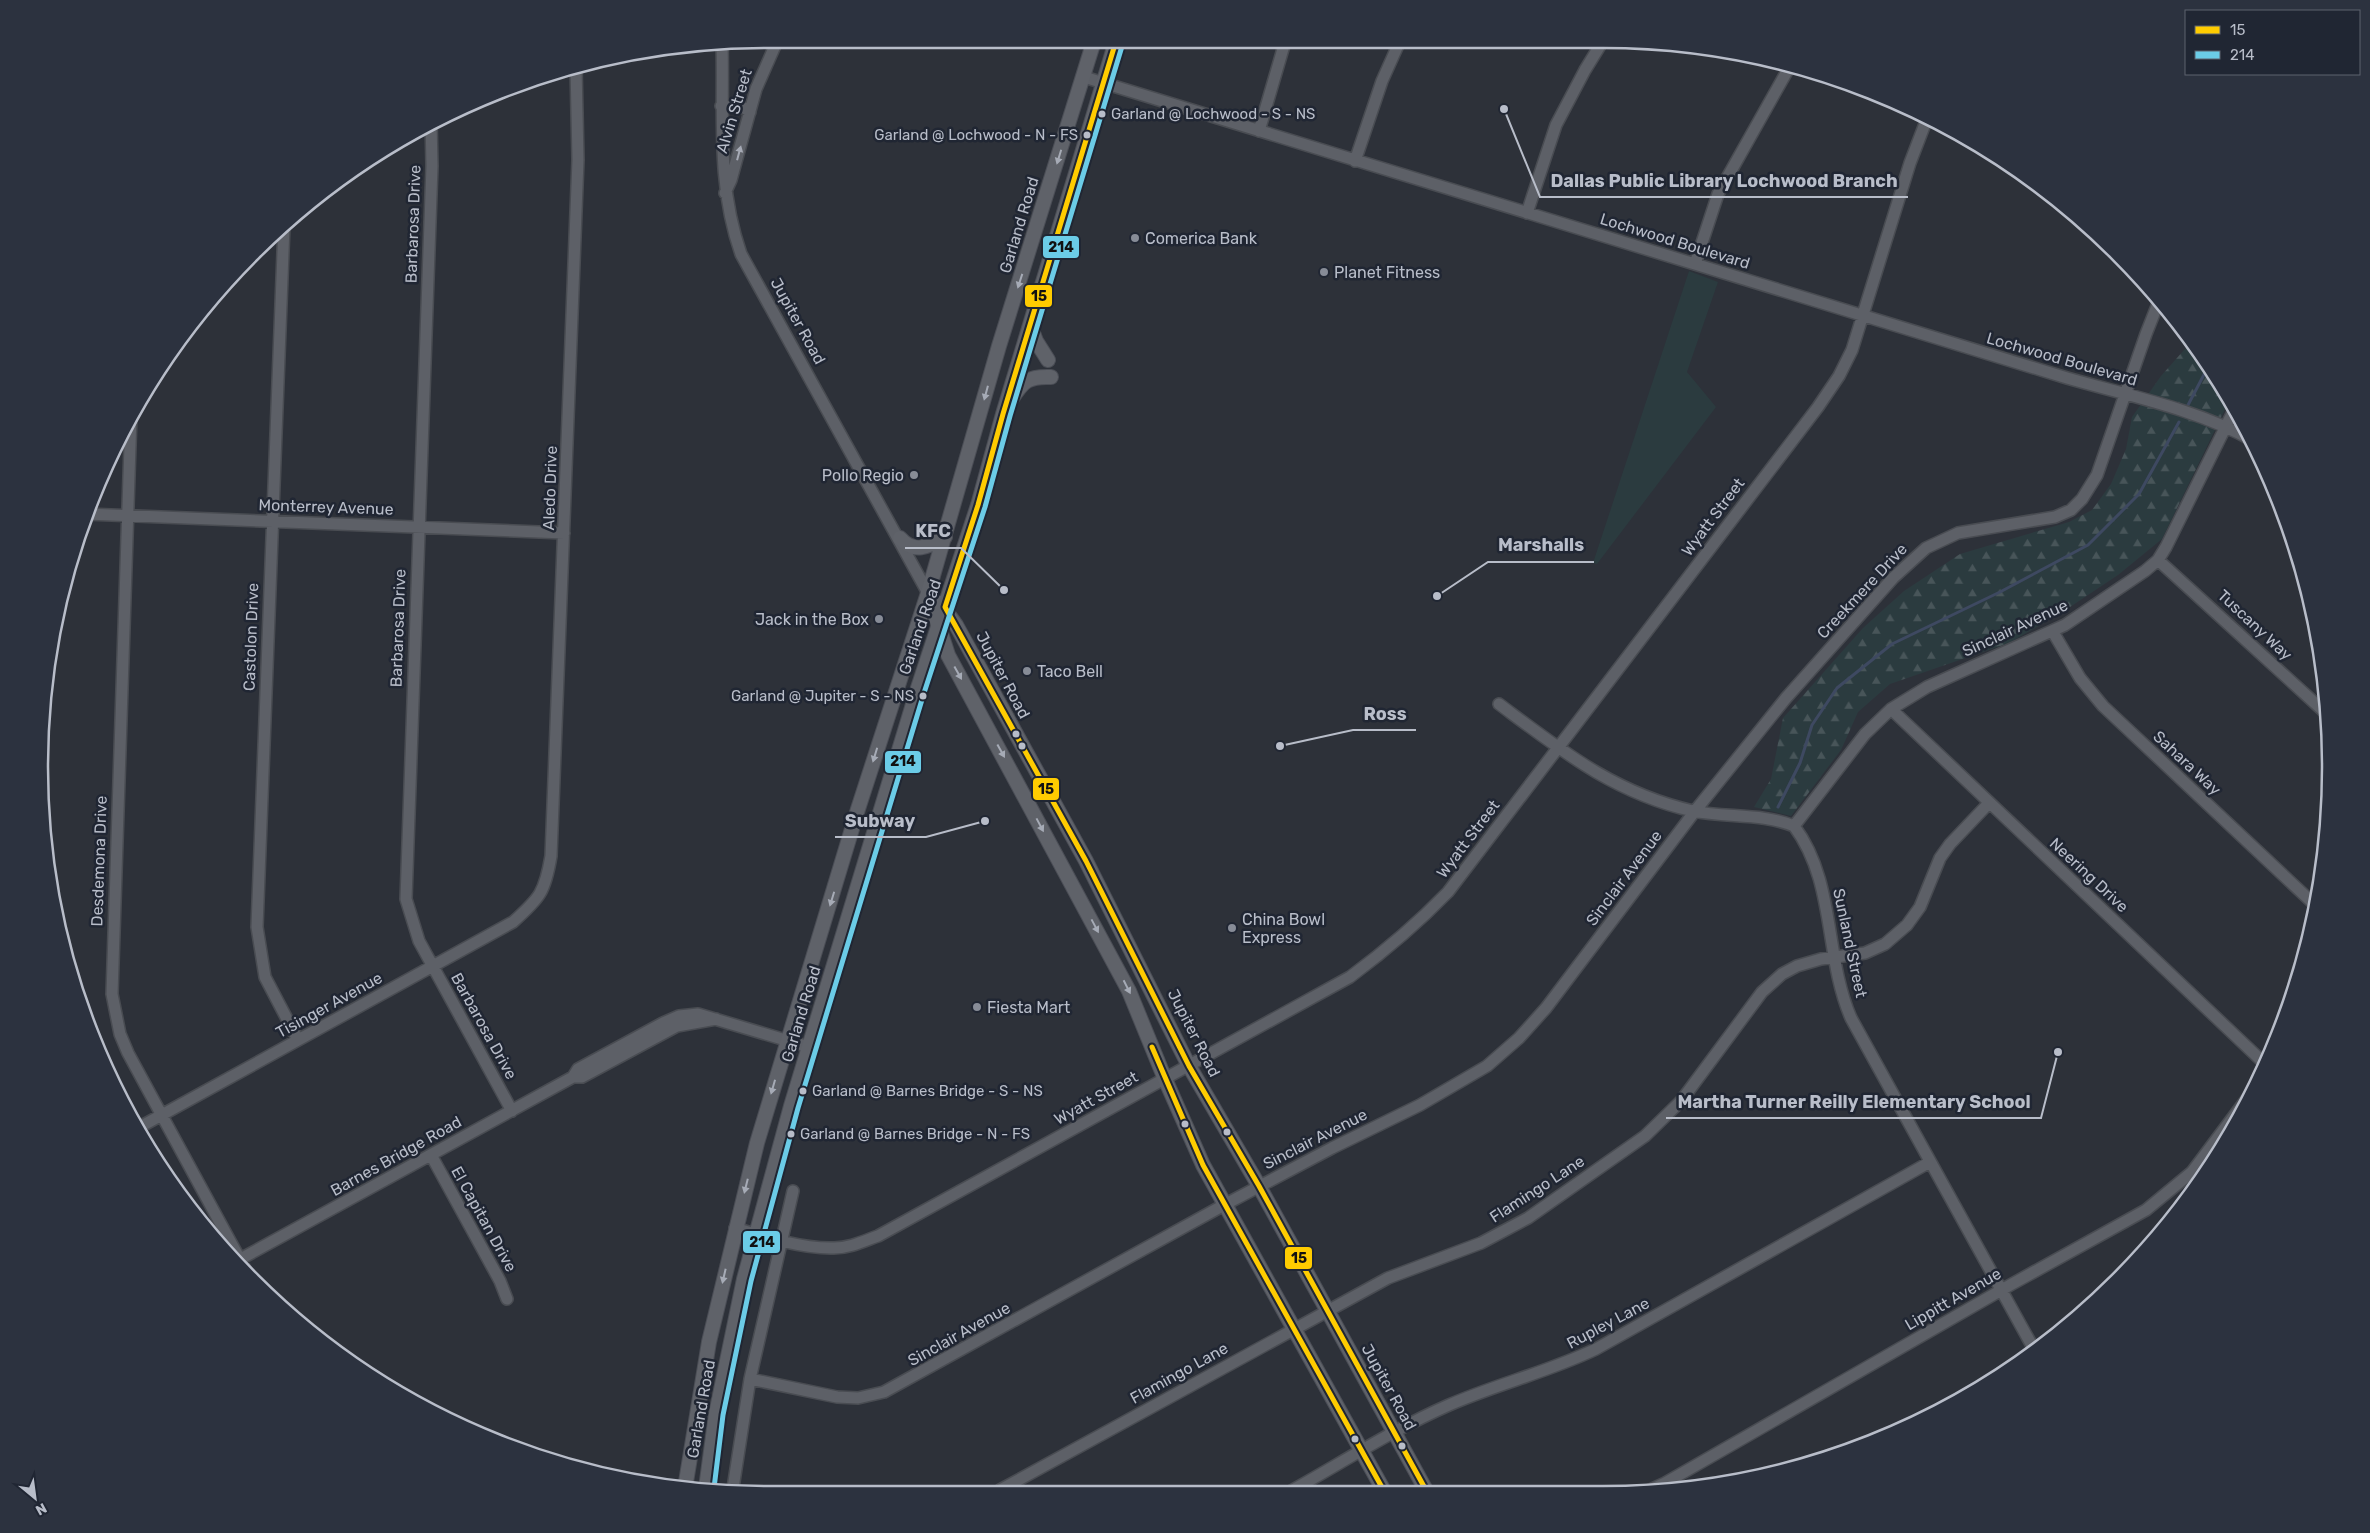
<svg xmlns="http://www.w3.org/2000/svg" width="2370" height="1533" viewBox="0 0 2370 1533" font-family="Rubik,sans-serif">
	<defs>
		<pattern id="forest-firs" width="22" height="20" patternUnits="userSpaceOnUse" patternTransform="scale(1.25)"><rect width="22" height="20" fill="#2b3b3f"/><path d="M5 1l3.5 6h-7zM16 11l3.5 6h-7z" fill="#485559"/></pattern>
	</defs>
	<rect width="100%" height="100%" fill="#2d3139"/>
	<!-- green -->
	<path fill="#2b3b3f" d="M1689,271L1718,282L1687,372L1716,407L1597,564L1593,563Z"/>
	<!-- forest -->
	<path fill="url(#forest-firs)" d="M2192,341L2229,401L2162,539L2118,575L2061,613L2009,643L1890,684L1858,712L1841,750L1791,816L1754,807L1771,779L1783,718L1863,628L1904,591L1960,554L2069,522L2092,510L2111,484L2126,449L2132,417L2161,376Z"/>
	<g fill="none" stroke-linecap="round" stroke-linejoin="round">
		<!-- stream -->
		<path stroke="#3e4961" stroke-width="3" d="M2188,405L2208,367
			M1778,807L1800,763L1812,725L1837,688L1892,644L2000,592L2088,545L2139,494L2179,422"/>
		<defs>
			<path id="minor" d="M722,42C724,115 716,183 741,254L928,593
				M1084,77L2067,378C2130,396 2196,409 2254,441
				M721,106L744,108L750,112
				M431,121L432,166L406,899L419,941L512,1111
				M1259,131L1285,42
				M1355,161L1382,81L1399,43
				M725,193L731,180L756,89L778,39
				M1527,213L1556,125L1585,70L1601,44
				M284,226L257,927L265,977L298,1040
				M1695,264L1718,194L1790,66
				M131,415L112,994L120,1034L128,1053L249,1276
				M86,514L564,533
				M2158,560L2329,716
				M2053,632L2080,678L2103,706L2315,905
				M1499,704C1562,751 1614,793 1693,811C1727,818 1762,813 1794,826C1836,882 1824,956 1851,1018L2035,1351
				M1891,709L2264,1063
				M1794,826L1865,734L1891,709L1927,687L2065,625L2145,571L2158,560L2166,547L2234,410
				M573,1077L578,1069L663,1023L679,1016L698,1014L809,1047
				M138,1128L513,922C540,898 545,892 551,856L578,160L576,67
				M431,1155L500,1281L507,1299
				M735,1228C764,1237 804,1249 834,1248C850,1248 864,1241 878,1236L1350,977C1385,951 1417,924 1448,892L1818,407L1839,376L1852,350L1910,163L1928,116
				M235,1262L573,1077H582L677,1026L716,1019
				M750,1379L837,1397L858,1398L884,1392L1224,1205L1332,1148L1420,1105L1487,1066L1519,1038L1546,1008L1695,811L1786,698L1893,578L1926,548L1958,533L2055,517L2071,510L2082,499L2097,475L2146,334L2159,301
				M733,1488L750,1379L793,1191
				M1000,1490L1388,1278L1481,1243L1528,1218L1645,1136L1681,1101L1762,992L1782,974L1797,966L1821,959L1865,953L1885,944L1907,925L1920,907L1940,858L1950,844L1989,803
				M1291,1491C1343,1462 1394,1429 1449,1405C1497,1384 1548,1372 1596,1349L1930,1162
				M1643,1493L1665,1483L2012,1284L2146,1210L2192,1172L2249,1096"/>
			<path id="major" d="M1030,325L1036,341L1048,360
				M1011,400C1023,381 1028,376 1051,377
				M900,538C914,554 928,547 945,537
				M928,593L948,655L1129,991L1165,1079L1203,1165L1384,1491
				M940,603L956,625L1086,861L1189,1066L1259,1186L1427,1492
				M685,1488L709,1342L757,1143L858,809L928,593L999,346L1094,41
				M706,1488L716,1414L744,1279L791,1106L917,691L978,505L1003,414L1116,41"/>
		</defs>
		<!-- minor casing -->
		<use href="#minor" stroke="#494c52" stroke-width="14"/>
		<!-- major casing -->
		<use href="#major" stroke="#4b4e56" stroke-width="16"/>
		<!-- minor -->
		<use href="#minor" stroke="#5d6067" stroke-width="11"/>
		<!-- major -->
		<use href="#major" stroke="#5f6269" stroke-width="14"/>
		<defs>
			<path id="bus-1" d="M1116,41L1003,414L978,505L945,607L1086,861L1189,1066L1259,1186L1427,1492
				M1152,1047L1203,1165L1384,1491"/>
			<path id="bus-2" d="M714,1488L723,1415L751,1281L798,1108L924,693L985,507L1010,416L1123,43"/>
		</defs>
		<!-- bus-1 casing -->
		<use href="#bus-1" stroke="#202633" stroke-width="9"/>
		<!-- bus-2 casing -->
		<use href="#bus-2" stroke="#202633" stroke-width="9"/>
		<!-- bus-1 -->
		<use href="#bus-1" stroke="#fc0" stroke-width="5"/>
		<!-- bus-2 -->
		<use href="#bus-2" stroke="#6bcce7" stroke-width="5"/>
	</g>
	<!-- one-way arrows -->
	<defs><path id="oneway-solid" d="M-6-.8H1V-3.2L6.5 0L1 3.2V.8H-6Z" transform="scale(1.25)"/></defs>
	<use fill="#a6aab5" href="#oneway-solid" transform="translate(739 153) rotate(-75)"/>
	<g fill="#a6abb6">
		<use href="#oneway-solid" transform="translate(1059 157) rotate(107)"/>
		<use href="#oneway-solid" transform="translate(1020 281) rotate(108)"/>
		<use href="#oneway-solid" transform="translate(986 393) rotate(105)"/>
		<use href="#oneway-solid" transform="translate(958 673) rotate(61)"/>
		<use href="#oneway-solid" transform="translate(1001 751) rotate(61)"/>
		<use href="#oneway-solid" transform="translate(875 755) rotate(107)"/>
		<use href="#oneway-solid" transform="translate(1040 825) rotate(62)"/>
		<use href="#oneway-solid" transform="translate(832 899) rotate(107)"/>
		<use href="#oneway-solid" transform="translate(1095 926) rotate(62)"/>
		<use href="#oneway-solid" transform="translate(1127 987) rotate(63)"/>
		<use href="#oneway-solid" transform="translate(773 1087) rotate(106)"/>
		<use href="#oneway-solid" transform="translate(746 1186) rotate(104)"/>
		<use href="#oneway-solid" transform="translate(724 1276) rotate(103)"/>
	</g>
	<!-- markers -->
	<g fill="#b8bdc9" stroke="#202633" stroke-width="2">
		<circle cx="1102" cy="114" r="4.5"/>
		<circle cx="1087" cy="135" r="4.5"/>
		<circle cx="923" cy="696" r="4.5"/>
		<circle cx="1016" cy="734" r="4.5"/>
		<circle cx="1022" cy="746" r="4.5"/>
		<circle cx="803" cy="1091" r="4.5"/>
		<circle cx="1185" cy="1124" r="4.5"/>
		<circle cx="1227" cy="1132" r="4.5"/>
		<circle cx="791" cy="1134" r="4.5"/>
		<circle cx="1355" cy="1439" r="4.5"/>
		<circle cx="1402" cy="1446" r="4.5"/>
	</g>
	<g fill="#878c97" stroke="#202633" stroke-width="2">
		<circle cx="1135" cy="238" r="5"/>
		<circle cx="1324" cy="272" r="5"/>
		<circle cx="914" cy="475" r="5"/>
		<circle cx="879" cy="619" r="5"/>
		<circle cx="1027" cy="671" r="5"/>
		<circle cx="1232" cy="928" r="5"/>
		<circle cx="977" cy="1007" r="5"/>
	</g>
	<g text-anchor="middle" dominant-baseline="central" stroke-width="5" stroke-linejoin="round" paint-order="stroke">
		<!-- bus labels -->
		<g font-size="15" fill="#b8bdc9" stroke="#202633" text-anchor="start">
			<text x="1111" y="114">Garland @ Lochwood - S - NS</text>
			<text x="1078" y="135" text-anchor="end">Garland @ Lochwood - N - FS</text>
			<text x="914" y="696" text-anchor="end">Garland @ Jupiter - S - NS</text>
			<text x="812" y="1091">Garland @ Barnes Bridge - S - NS</text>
			<text x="800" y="1134">Garland @ Barnes Bridge - N - FS</text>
		</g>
		<!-- street labels -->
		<g font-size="16" fill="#b8bdc9" stroke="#202633">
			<text transform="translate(734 111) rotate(-73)">Alvin Street</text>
			<text transform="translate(413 224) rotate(-88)">Barbarosa Drive</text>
			<text transform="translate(1019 225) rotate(-73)">Garland Road</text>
			<text transform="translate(1675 241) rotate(17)">Lochwood Boulevard</text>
			<text transform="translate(798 321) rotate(61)">Jupiter Road</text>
			<text transform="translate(2062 359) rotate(16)">Lochwood Boulevard</text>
			<text transform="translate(550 488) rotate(-88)">Aledo Drive</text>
			<text transform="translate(326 507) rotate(2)">Monterrey Avenue</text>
			<text transform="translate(1713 517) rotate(-53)">Wyatt Street</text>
			<text transform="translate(1862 591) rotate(-47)">Creekmere Drive</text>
			<text transform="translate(2255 625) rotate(43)">Tuscany Way</text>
			<text transform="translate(920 627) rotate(-71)">Garland Road</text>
			<text transform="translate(398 628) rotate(-88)">Barbarosa Drive</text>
			<text transform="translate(2015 628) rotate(-25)">Sinclair Avenue</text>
			<text transform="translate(251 637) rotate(-88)">Castolon Drive</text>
			<text transform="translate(1003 675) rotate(62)">Jupiter Road</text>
			<text transform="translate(2187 763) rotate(43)">Sahara Way</text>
			<text transform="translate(1468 839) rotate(-53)">Wyatt Street</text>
			<text transform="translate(99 861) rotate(-88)">Desdemona Drive</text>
			<text transform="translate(2089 875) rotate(43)">Neering Drive</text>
			<text transform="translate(1624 878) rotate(-53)">Sinclair Avenue</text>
			<text transform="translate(1850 943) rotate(78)">Sunland Street</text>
			<text transform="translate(329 1005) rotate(-29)">Tisinger Avenue</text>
			<text transform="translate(801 1014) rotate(-73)">Garland Road</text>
			<text transform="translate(484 1026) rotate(61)">Barbarosa Drive</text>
			<text transform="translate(1194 1033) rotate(63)">Jupiter Road</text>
			<text transform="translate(1096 1098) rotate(-29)">Wyatt Street</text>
			<text transform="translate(1315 1139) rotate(-27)">Sinclair Avenue</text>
			<text transform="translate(396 1156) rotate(-29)">Barnes Bridge Road</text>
			<text transform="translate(1537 1189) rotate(-33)">Flamingo Lane</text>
			<text transform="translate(484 1219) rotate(61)">El Capitan Drive</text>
			<text transform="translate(1953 1299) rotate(-30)">Lippitt Avenue</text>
			<text transform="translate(1608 1323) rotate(-28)">Rupley Lane</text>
			<text transform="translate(959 1334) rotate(-29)">Sinclair Avenue</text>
			<text transform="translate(1179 1373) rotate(-29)">Flamingo Lane</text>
			<text transform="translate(1389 1387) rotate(61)">Jupiter Road</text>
			<text transform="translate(701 1409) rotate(-80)">Garland Road</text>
		</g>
		<!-- poi labels -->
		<g font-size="16" fill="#b8bdc9" stroke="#202633" text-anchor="start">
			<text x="1145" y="238">Comerica Bank</text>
			<text x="1334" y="272">Planet Fitness</text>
			<text x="904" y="475" text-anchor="end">Pollo Regio</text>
			<text x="869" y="619" text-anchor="end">Jack in the Box</text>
			<text x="1037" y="671">Taco Bell</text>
			<text x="1242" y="919">China Bowl<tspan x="1242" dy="18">Express</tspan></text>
			<text x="987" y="1007">Fiesta Mart</text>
		</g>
	</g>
	<!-- crop -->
	<path d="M0 0H2370V1533H0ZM767 48H1603A719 719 0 0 1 2322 767V767A719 719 0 0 1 1603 1486H767A719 719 0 0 1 48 767V767A719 719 0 0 1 767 48Z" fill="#2c323f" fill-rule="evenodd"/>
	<path fill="none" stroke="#b8bdc9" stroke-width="2.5" d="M767 48H1603A719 719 0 0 1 2322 767V767A719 719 0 0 1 1603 1486H767A719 719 0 0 1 48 767V767A719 719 0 0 1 767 48Z"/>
	<!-- callouts -->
	<path fill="none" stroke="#b8bdc9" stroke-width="2" d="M1504 109L1540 197H1908M1004 590L961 548H905M1437 596L1488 562H1594M1280 746L1353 730H1416M985 821L926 837H835M2058 1052L2041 1118H1666"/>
	<g fill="#b8bdc9" stroke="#202633" stroke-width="2">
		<circle cx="1504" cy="109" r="5"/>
		<circle cx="1004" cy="590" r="5"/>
		<circle cx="1437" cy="596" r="5"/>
		<circle cx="1280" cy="746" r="5"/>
		<circle cx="985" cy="821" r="5"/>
		<circle cx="2058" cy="1052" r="5"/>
	</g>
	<g font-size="18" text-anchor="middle" font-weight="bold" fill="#b8bdc9" stroke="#202633" stroke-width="5" stroke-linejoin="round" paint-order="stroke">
		<text x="1724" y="187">Dallas Public Library Lochwood Branch</text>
		<text x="933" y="537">KFC</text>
		<text x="1541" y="551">Marshalls</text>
		<text x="1385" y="720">Ross</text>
		<text x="880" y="827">Subway</text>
		<text x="1854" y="1108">Martha Turner Reilly Elementary School</text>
	</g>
	<g stroke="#202633" stroke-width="2">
		<rect x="1042" y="235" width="38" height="24" rx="5" fill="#6bcce7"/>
		<rect x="1024" y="284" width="29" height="24" rx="5" fill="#fc0"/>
		<rect x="884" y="750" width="38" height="24" rx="5" fill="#6bcce7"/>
		<rect x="1032" y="777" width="28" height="24" rx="5" fill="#fc0"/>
		<rect x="742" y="1230" width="39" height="24" rx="5" fill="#6bcce7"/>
		<rect x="1284" y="1246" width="29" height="24" rx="5" fill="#fc0"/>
	</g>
	<g font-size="14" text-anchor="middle" font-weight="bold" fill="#111">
		<text x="1061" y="252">214</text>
		<text x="1039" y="301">15</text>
		<text x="903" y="766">214</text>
		<text x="1046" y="794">15</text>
		<text x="762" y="1247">214</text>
		<text x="1299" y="1263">15</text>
	</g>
	<!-- legend -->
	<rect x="2185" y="10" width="175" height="65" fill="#202633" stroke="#5d626f"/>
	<rect x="2195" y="26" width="25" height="8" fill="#ffcc00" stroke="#5d626f"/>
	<text x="2230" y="35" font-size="15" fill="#b8bdc9">15</text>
	<rect x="2195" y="51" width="25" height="8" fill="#6bcce7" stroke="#5d626f"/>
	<text x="2230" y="60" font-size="15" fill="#b8bdc9">214</text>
	<!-- north arrow -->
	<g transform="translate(35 1498) rotate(151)" stroke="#202633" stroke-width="4" paint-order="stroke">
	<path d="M0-4L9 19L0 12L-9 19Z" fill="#b8bdc9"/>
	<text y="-8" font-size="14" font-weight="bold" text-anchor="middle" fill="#b8bdc9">N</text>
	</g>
</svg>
